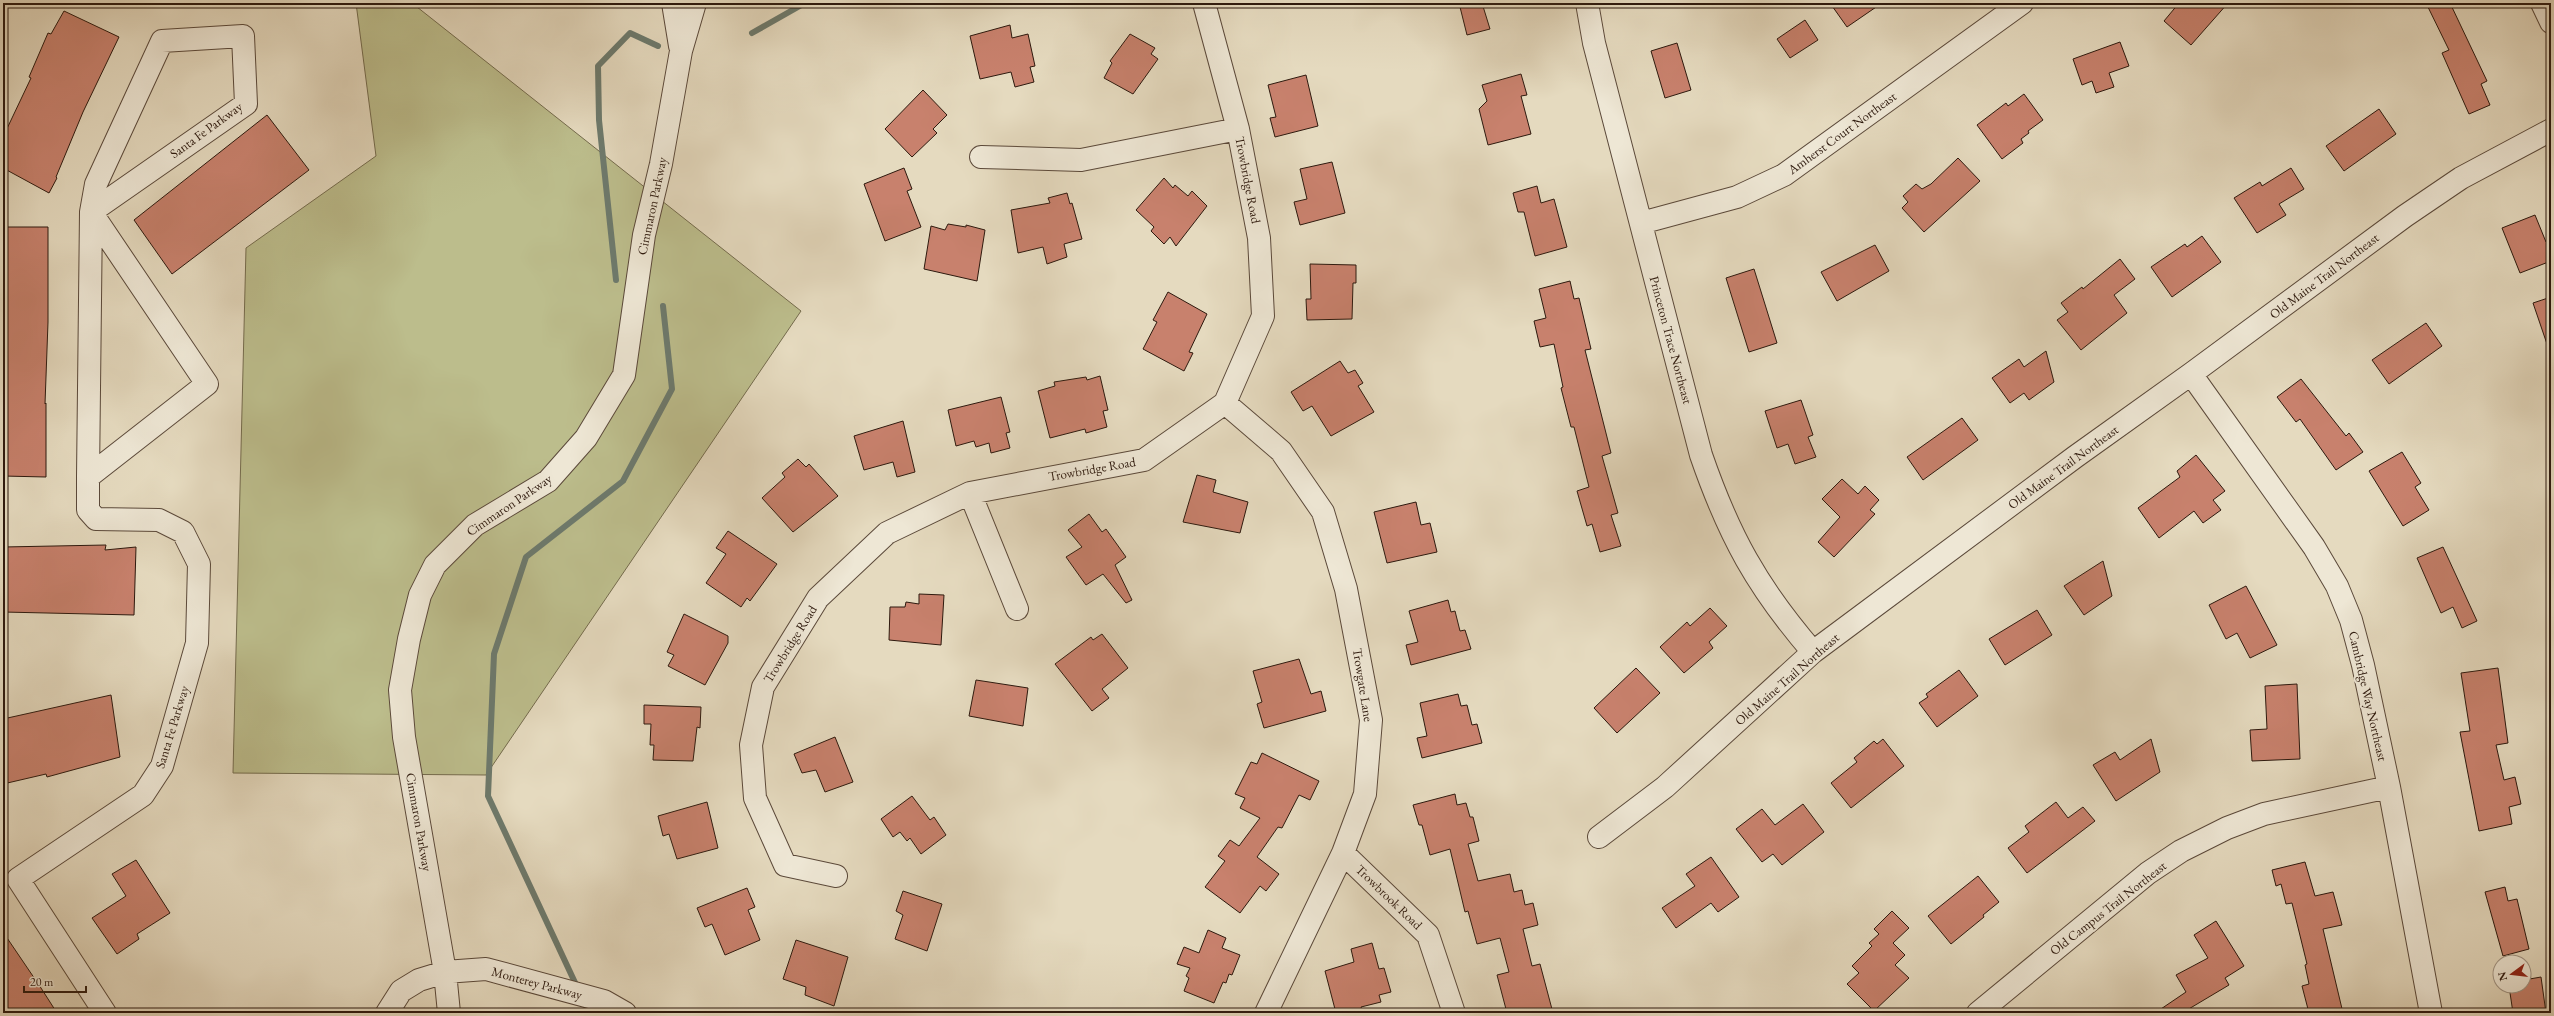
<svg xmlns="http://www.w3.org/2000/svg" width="2554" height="1016" viewBox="0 0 2554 1016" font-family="'EB Garamond',serif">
	<rect width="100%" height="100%" fill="#e5dabf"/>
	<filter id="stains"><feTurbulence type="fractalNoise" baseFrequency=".005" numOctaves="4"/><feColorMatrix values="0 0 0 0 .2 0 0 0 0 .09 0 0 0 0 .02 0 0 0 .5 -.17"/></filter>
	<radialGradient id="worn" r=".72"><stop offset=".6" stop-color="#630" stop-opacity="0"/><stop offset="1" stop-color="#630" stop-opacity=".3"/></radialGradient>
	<!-- green -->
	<path fill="#bcbd8c" stroke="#746b4d" d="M356,3H412L801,311L486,775L233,773L246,248L376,156Z"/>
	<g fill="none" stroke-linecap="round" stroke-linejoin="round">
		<!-- stream -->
		<path stroke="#6d7a6d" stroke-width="6" d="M752,33L805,3
			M616,280L599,120L598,66L630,33L658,46
			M578,989L488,796L494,654L526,557L623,481L672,389L663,306
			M584,1001L589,1013"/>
	</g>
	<!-- building -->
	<path fill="#c8816d" stroke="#2d190e" d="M1459,3H1482L1490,29L1467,35Z
		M1830,3H1882L1847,27Z
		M2179,3H2228L2191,45L2164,21Z
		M2426,3H2450L2487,81L2481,84L2490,105L2469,114L2442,53L2449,50Z
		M64,11L119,37L83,112L56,177L57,178L49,193L3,168V137L31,78L29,77L48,33L51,34Z
		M1805,20L1818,40L1790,58L1777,39Z
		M1010,25L1012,38L1028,34L1035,66L1030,67L1034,82L1015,87L1011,72L980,79L970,36Z
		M1130,34L1155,48L1151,54L1158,59L1133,94L1104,78L1112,63L1110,61Z
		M2120,42L2129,66L2109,73L2114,87L2096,93L2092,81L2082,85L2073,59Z
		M1677,43L1691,90L1665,98L1651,51Z
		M1521,74L1527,95L1521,96L1531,134L1488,145L1479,109L1487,101L1482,85Z
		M1306,75L1318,126L1275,137L1270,118L1276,117L1268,85Z
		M923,90L947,115L933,129L937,133L912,157L885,129Z
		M2024,94L2043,120L2028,131L2029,133L2021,139L2023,143L2002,159L1977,125L2006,103L2008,106Z
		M2379,109L2396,134L2344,171L2326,146Z
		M267,115L309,170L172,274L134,220Z
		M1958,158L1980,181L1924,232L1902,208L1908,202L1903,196L1916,184L1922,189L1931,184Z
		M1332,162L1345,213L1300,225L1294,202L1307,199L1300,169Z
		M904,168L912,189L907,191L921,227L885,241L864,184Z
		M2291,168L2304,189L2279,204L2286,215L2257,233L2234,198L2260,182L2262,186Z
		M1164,178L1173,188L1175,185L1188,196L1192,191L1207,206L1176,246L1170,237L1164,244L1151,231L1154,227L1136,210Z
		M1537,186L1541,203L1554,199L1567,247L1535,256L1524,212H1518L1513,193Z
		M1067,193L1070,204L1072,203L1082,239L1064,244L1067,257L1047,264L1043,247L1018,253L1011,210L1050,203L1048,198Z
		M2535,215L2546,242L2551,240V261L2520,273L2502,228Z
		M948,224L966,227V225L985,230L977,281L924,269L931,226L945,230Z
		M3,227H48V322L45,404L46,403V477L3,476Z
		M2202,236L2221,262L2172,297L2151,267L2185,244L2187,247Z
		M1875,245L1889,271L1837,301L1821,272Z
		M2120,259L2135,279L2114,295L2127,313L2081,350L2057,320L2068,312L2061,303L2082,287L2083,289Z
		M1310,264L1356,265V283H1353L1352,319L1307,320L1306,299H1311Z
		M1754,269L1777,343L1749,352L1726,278Z
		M1570,281L1574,299L1579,298L1591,349L1585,350L1611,453L1602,456L1618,513L1611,515L1621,546L1600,552L1592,524L1587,526L1577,491L1589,487L1574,427H1571L1561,388L1563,387L1554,344L1540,347L1534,321L1546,318L1539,289Z
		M1168,292L1207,314L1189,352L1193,353L1184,371L1143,349L1157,322L1153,320Z
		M2551,297V346L2548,347L2533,303Z
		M2426,323L2442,346L2389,384L2372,360Z
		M2046,351L2054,382L2029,400L2024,393L2010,403L1992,378L2019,359L2024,367Z
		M1340,361L1348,373L1355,370L1363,383L1358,386L1374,412L1331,436L1312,406L1303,411L1291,392Z
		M1100,376L1108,410L1103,411L1107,427L1086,433L1085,429L1050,438L1038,391L1055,386L1054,382L1086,377L1087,380Z
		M2301,379L2346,436L2349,433L2363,452L2336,470L2300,419L2296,422L2277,397Z
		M1001,397L1010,432L1006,433L1010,448L991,453L989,443L976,447L974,441L956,446L948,410Z
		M1801,400L1813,435L1808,437L1816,457L1795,464L1788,444L1777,448L1765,411Z
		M1962,418L1978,440L1923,480L1907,457Z
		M903,421L915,472L897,477L893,462L864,470L854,436Z
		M2402,452L2421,483L2415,487L2429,510L2403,526L2369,471Z
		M2196,455L2225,491L2213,500L2221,510L2203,523L2194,511L2159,538L2138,508L2180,477L2177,471Z
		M798,459L806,467L809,464L838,496L793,532L762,498L785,477L782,473Z
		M1197,475L1216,480L1213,492L1248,502L1240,533L1183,522Z
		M1842,479L1858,494L1865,486L1879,500L1870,510L1875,514L1834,557L1818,542L1840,517L1822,499Z
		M1416,502L1421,525L1430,523L1437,552L1387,563L1374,512Z
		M1089,514L1102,532L1106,529L1126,557L1115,565L1132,600L1126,603L1103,574L1086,585L1066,557L1082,547L1068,530Z
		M728,531L777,564L750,601L747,598L741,607L706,583L726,554L716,548Z
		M106,545L105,550L136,547L134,615L3,612V547Z
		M2443,547L2477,621L2462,628L2453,607L2441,613L2417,558Z
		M2103,561L2112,596L2084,615L2064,586Z
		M2246,586L2277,645L2250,658L2237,633L2226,639L2209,605Z
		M919,594L944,595L941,645L889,640L890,607H905L906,602L919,604Z
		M1448,600L1451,612L1455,611L1460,631L1465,630L1471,649L1411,665L1406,645L1418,642L1409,611Z
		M1710,608L1727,626L1709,642L1713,648L1684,673L1660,647L1687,622L1690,626Z
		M2037,610L2052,635L2005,665L1989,639Z
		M684,614L728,636V643L705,685L668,666L674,655L667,652Z
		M1102,634L1128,668L1102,689L1109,698L1092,711L1055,664L1091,637L1093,640Z
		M1299,659L1311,694L1321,691L1326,711L1264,728L1257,704L1262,702L1253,671Z
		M1636,668L1660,693L1617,733L1594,708Z
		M2498,668L2508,743L2496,745L2504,780L2515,777L2521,804L2509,807L2512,824L2479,831L2460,732L2470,731L2461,673Z
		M1959,670L1978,696L1937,727L1919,703L1928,697L1926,694Z
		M976,680L1028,688L1023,726L969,716Z
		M2297,684L2300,759L2252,761L2250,730L2267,729L2265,686Z
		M1458,694L1461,706L1467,705L1472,725L1477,724L1482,743L1422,758L1417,738L1427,736L1420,703Z
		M111,695L120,757L47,777L46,774L3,784V719Z
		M644,705L701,707L700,728L697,727L693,761L653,760L654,745H650L651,724H644Z
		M835,737L853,782L825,792L816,770L802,773L794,754Z
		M1883,739L1904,766L1851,808L1831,783L1857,762L1854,758L1874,741L1877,744Z
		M2151,739L2160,772L2116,801L2093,765L2115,752L2120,760Z
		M1262,753L1319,781L1310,800L1299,795L1282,828L1278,827L1257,857L1279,874L1266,891L1260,886L1240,913L1205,887L1225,861L1218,856L1230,840L1239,846L1260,818L1240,808L1245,798L1235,794L1251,762L1257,764Z
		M1455,794L1457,805L1466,803L1470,817H1473L1479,841L1468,844L1478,881L1510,874L1514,892L1522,890L1525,905L1533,903L1538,925L1523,929L1532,966L1540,964L1553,1013H1507L1497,975L1509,972L1500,938L1477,944L1468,911L1465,912L1450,849L1430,855L1422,825H1419L1413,805Z
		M912,796L930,820L934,817L946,835L921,854L910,838L907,841L900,832L893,837L881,819Z
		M707,802L718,848L677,859L669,834L663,836L658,816Z
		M2056,802L2068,818L2083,807L2095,821L2027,873L2008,848L2029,832L2025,826Z
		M1803,804L1824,832L1782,865L1773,854L1762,862L1736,829L1762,809L1775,825Z
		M1711,857L1739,897L1718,912L1711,903L1676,928L1662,908L1695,886L1686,874Z
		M136,860L170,913L137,934L139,939L117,954L92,918L126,896L112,874Z
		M2305,862L2315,896L2333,892L2342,925L2323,929L2343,1013H2309L2302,986L2309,984L2305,965L2307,964L2292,903L2286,904L2281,884L2276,886L2272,870Z
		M1978,876L1999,902L1983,915L1984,917L1951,944L1928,916Z
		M2505,887L2508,901L2517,899L2529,949L2503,956L2485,892Z
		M747,888L755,907L748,910L760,940L725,955L712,924L705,927L697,908Z
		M903,891L942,904L927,951L895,939L903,915L896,911Z
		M1892,911L1909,928L1893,943L1905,955L1895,965L1909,978L1874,1011L1847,984L1859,973L1852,966L1872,946L1869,943L1879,934L1874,929Z
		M2216,921L2244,966L2225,978L2229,985L2182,1013H2155L2186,992L2176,975L2208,958L2194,935Z
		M1208,930L1226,938L1222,948L1240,955L1232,975L1229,974L1226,983L1223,982L1214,1003L1184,991L1189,978L1186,976L1190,968L1177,964L1184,947L1199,953Z
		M3,932L41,988L57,1013H3Z
		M796,940L848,957L834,1006L805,995L806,987L783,979Z
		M1372,943L1379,969L1384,968L1391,992L1379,995L1381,1002L1361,1007L1363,1013H1336L1325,971L1354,962L1351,949Z
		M2541,977L2546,1013H2513L2509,986H2524V980Z"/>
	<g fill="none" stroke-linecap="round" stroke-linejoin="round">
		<defs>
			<path id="street" d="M673,3L680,46
				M1587,3L1594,43L1701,455C1729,536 1757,587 1813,652
				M2542,3L2551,22
				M981,157L1081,160L1238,129
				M1641,223L1737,197L1784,175L2022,3
				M2191,374L2314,547L2337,586L2351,620L2363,665L2389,787L2431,1013
				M1225,403L1281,451L1323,512L1346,589L1371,720L1365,794L1343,853L1266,1013
				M88,477L207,384L91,212L246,104L243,36L162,41L96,184L91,212L88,477V510L96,519L159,520L183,532L199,564L197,643L162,766L143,795L18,879L105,1013
				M970,493L1017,609
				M1599,837L1665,787L1813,652L2075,457L2191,374L2405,216L2461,178L2551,130
				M1343,853L1428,935L1454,1013
				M836,876L785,865L755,798L751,745L763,687L818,598L887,533L970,493L1144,460L1225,403L1263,316L1259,238L1238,129L1204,3
				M387,1013L401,991L419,980L445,972L486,969L604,1001L625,1013
				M449,1013L445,972L404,737L400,690L409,639L420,595L435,565L475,525L548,481L586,438L624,375L644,235L661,164L681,51L695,3
				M1978,1013L2148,873L2181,851L2227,828L2264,814L2389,787"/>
		</defs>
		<!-- street casing -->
		<use href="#street" stroke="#5b493a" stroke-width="24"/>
		<!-- street -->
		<use href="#street" stroke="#eee7d5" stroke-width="22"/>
	</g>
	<g text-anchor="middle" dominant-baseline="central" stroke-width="4" stroke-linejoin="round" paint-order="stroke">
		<!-- street labels -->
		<g font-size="13" fill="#2d190e" stroke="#eee7d5">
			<text transform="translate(206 130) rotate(-36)">Santa Fe Parkway</text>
			<text transform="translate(1842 133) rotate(-36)">Amherst Court Northeast</text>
			<text transform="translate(1248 180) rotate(79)">Trowbridge Road</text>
			<text transform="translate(652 206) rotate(-78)">Cimmaron Parkway</text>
			<text transform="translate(2324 276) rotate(-37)">Old Maine Trail Northeast</text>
			<text transform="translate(1671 340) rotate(75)">Princeton Trace Northeast</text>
			<text transform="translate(2063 467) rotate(-36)">Old Maine Trail Northeast</text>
			<text transform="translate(1092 469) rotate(-10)">Trowbridge Road</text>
			<text transform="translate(509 505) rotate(-34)">Cimmaron Parkway</text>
			<text transform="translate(790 644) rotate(-58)">Trowbridge Road</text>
			<text transform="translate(1787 679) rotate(-41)">Old Maine Trail Northeast</text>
			<text transform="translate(1363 685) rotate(81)">Trowgate Lane</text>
			<text transform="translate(2368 696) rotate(77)">Cambridge Way Northeast</text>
			<text transform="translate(172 727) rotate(-73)">Santa Fe Parkway</text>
			<text transform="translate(419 822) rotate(80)">Cimmaron Parkway</text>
			<text transform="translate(1389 897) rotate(44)">Trowbrook Road</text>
			<text transform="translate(2108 908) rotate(-38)">Old Campus Trail Northeast</text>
			<text transform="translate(537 983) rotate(15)">Monterey Parkway</text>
		</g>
	</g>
	<!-- margin -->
	<rect width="2554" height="1016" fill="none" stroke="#e5dabf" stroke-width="16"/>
	<rect x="4" y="4" width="2546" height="1008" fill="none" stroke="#2d190e" stroke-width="2"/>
	<rect x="8" y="8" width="2538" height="1000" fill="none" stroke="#2d190e"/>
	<!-- north arrow -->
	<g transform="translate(2512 974) rotate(255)"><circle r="19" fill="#eee7d5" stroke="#a19585"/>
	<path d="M0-3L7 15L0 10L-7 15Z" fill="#8f2418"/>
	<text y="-6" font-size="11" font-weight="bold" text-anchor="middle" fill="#2d190e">N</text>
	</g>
	<!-- scale -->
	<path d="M24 986v6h62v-6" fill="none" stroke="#2d190e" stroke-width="2"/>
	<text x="30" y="986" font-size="12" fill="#2d190e" stroke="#eee7d5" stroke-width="3" paint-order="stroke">20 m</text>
	<rect width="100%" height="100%" filter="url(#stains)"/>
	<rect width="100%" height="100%" fill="url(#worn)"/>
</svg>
